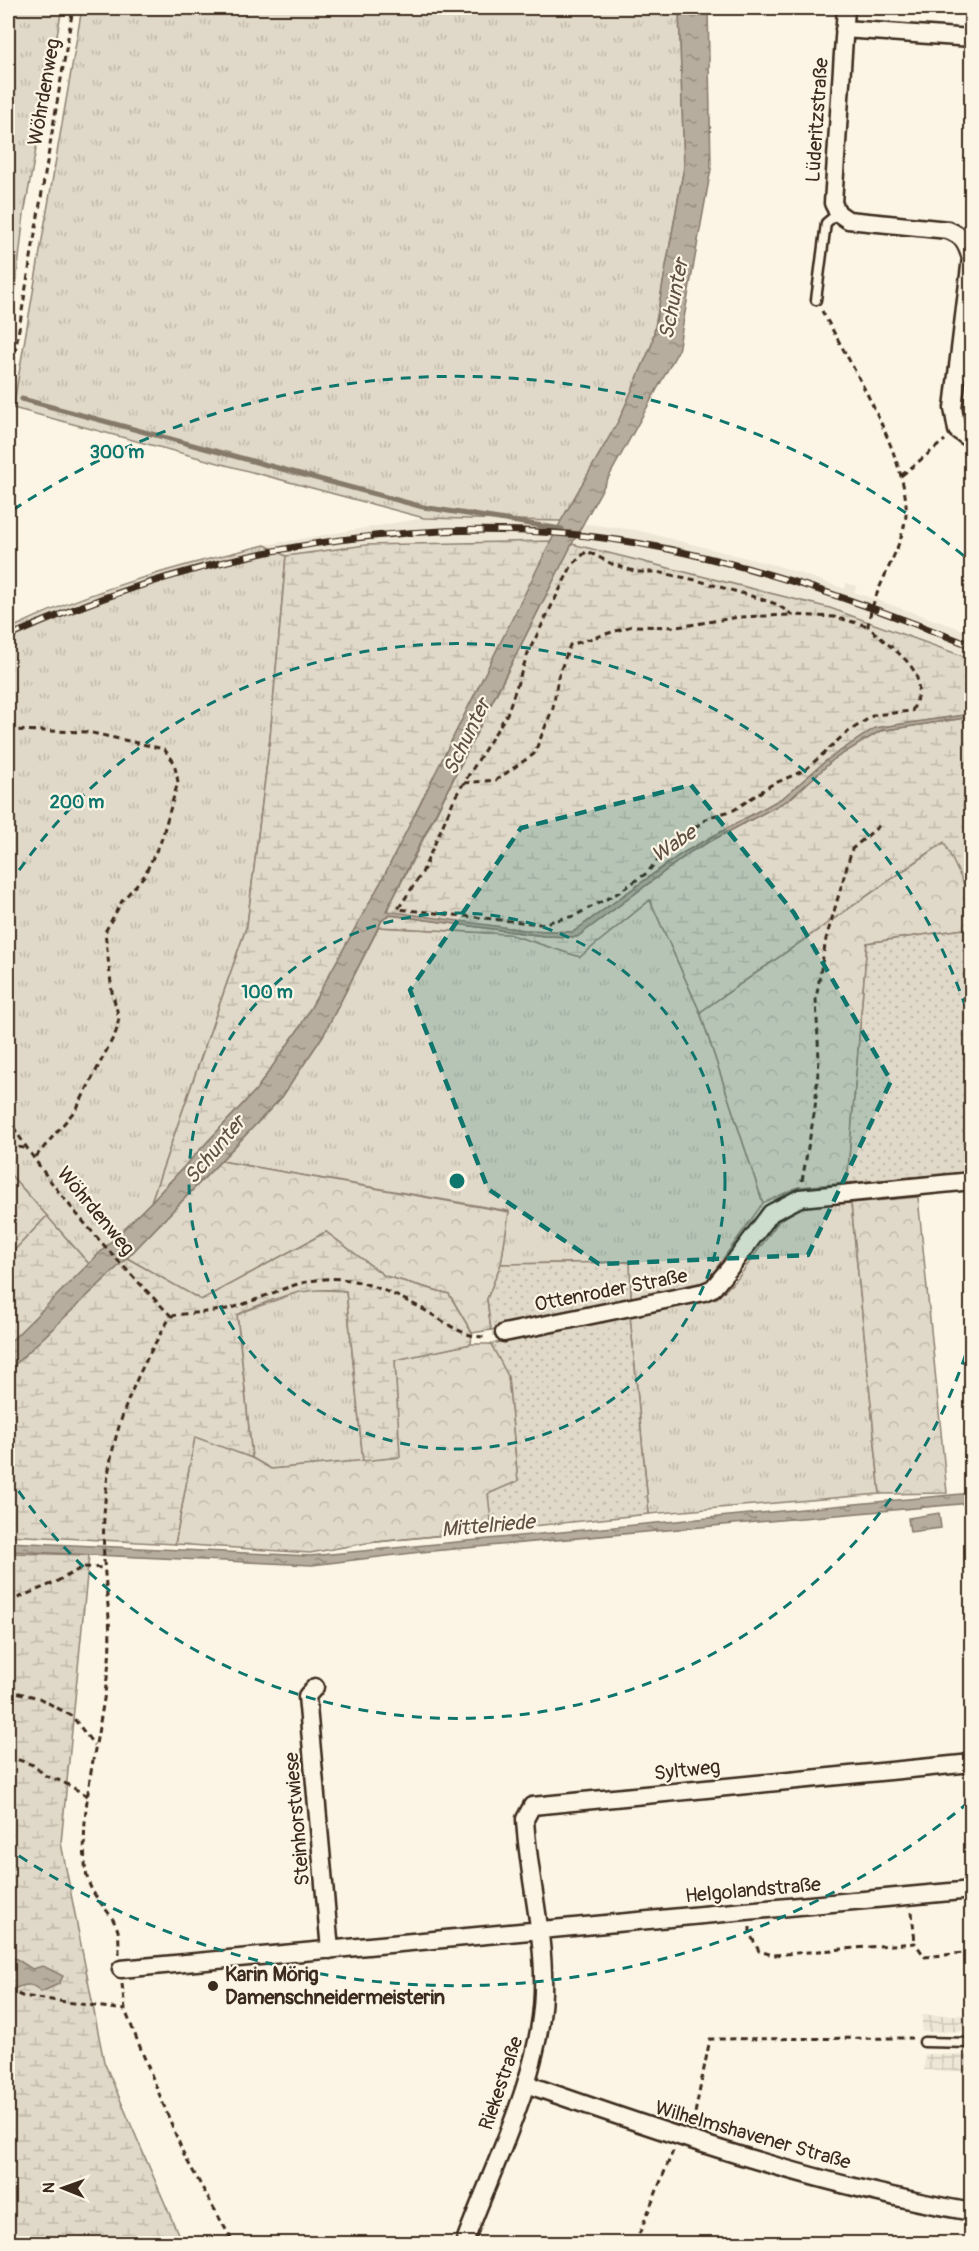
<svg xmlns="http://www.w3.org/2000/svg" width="979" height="2251" viewBox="0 0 979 2251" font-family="Pangolin,sans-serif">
	<defs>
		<pattern id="industrial-grid" width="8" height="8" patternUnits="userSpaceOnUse" patternTransform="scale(1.5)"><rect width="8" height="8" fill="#eee6d6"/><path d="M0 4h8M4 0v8" fill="none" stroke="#cdc5b7"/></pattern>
		<pattern id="grass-tufts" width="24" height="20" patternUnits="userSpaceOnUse" patternTransform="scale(1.5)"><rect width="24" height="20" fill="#e0d8c8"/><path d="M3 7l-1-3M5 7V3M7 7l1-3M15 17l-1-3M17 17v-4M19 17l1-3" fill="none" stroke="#c1baab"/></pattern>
		<pattern id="forest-crowns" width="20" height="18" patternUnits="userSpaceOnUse" patternTransform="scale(1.5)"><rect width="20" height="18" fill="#e0d8c8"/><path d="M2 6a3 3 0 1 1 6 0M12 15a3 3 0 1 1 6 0" fill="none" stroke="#c1baab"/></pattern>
		<pattern id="wetland-marsh" width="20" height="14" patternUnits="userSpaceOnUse" patternTransform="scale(1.5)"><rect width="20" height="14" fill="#e0d8c8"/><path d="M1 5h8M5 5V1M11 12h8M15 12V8" fill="none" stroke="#c1baab"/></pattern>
		<pattern id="garden-dots" width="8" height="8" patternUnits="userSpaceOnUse" patternTransform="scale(1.5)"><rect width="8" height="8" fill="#e0d8c8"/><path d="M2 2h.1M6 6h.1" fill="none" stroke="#c1baab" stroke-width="1.8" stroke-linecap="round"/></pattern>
		<pattern id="water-ripples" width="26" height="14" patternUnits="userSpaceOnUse" patternTransform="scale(1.5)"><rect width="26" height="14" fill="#b7ad9e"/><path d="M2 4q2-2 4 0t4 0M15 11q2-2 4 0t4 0" fill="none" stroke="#968d80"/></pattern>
	</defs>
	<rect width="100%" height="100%" fill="#fcf5e5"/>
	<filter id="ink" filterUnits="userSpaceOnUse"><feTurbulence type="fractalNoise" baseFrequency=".0167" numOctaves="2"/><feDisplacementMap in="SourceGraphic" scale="12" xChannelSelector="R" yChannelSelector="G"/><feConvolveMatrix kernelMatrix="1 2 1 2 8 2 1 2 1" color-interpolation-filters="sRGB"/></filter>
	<g filter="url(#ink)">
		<!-- built -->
		<path fill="#eee6d6" d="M424,518L561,521L636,530L782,567L845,589L846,583L857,586L854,592L972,633L971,667L572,544L552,541L366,545L286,556L31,640L8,652V628L38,615L184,564L265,545Z"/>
		<!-- industrial -->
		<path fill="url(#industrial-grid)" d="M922,2015H971V2031L922,2032Z
			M925,2054L971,2055V2071L924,2070Z"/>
		<!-- grass -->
		<path fill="url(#grass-tufts)" stroke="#8e8173" stroke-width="1.5" d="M8,8H62L24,214L8,356Z
			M82,8H679L684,167L652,344L619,420L561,521L424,518L13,408Z
			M265,545L286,556L270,738L247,925L151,1202L89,1264L8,1172V630C88,590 178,566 265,545Z
			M650,900L700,1012L763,1203L707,1281L631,1299L630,1262L501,1264L509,1211L221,1161L282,1097L324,1034L379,927L509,934L580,957Z
			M851,1203L880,1494L649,1514L630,1316L717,1298L738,1278L779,1221L802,1207Z
			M307,1289L346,1291L363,1461L271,1469L252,1458L237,1314Z"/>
		<!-- forest -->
		<path fill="url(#forest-crowns)" stroke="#8e8173" stroke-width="1.5" d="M945,842L971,899V928L867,943L847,1183L798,1187L763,1203L700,1012Z
			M221,1161L509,1212L501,1264L487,1299L491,1330L472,1333L449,1294L385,1276L326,1232L201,1300L127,1258Z
			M8,1172L47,1216L8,1257Z
			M918,1197L947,1493L880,1494L851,1203Z
			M471,1344H491L508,1375L518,1481L492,1530L367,1543L310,1553L175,1544L195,1436L252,1458L271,1469L399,1457L395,1360Z"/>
		<!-- wetland -->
		<path fill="url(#wetland-marsh)" stroke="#8e8173" stroke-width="1.5" d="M552,541L382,880L300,1027L256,1090L151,1202L247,925L270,738L286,556L366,545Z
			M572,544L830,608L971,659V714L875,728L827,760L784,797L681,854L573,932L525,930L386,913Z
			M971,717V899L944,842L700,1012L650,900L580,957L509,934L379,927L382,920L390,915L544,936L577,937L692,851L790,799L834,759L880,731Z
			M47,1216L89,1264L8,1344V1257Z
			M326,1232L385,1276L449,1294L472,1333L471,1344L395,1360L400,1457L363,1461L346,1291C305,1286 274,1297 237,1315L252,1458L195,1437L175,1544L8,1535V1371L127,1258L201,1300Z
			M8,1553L89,1555L61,1843L104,2062L182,2243L8,2244Z"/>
		<!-- garden -->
		<path fill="url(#garden-dots)" stroke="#8e8173" stroke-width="1.5" d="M971,928V1172L847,1183L867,943Z
			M630,1262L631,1299L491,1330L487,1299L501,1264Z
			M630,1316L649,1514L367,1543L492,1530L488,1494L518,1481L508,1376L491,1344Z"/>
		<!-- water -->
		<path fill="url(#water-ripples)" stroke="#85796b" stroke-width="1.5" d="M679,8H708L711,169L678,351L572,544L386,911L525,930L573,932L681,854L784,797L827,760L875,728L971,714V717L880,731L834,759L790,799L692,851L577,937L544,936L390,915L382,920L324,1034L282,1097L127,1258L8,1371V1344L151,1202L256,1090L300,1027L382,880L561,521L619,420L652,344L684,167Z
			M971,1493V1503L421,1552L312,1565L8,1551V1542L310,1556Z
			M939,1513L941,1528L910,1532L908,1518Z
			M8,1958H15L32,1969L43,1966L63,1976L59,1984L41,1992C33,1983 26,1984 16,1988C4,1983 7,1969 8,1958Z"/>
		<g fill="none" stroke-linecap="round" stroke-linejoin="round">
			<!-- stream -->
			<path stroke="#85796b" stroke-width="5" d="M22,399L423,507L562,529"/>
			<defs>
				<path id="lane" d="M816,300L826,223L838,213
					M924,2042L972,2043"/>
				<path id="street" d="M846,8L833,203L838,213L848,220L948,230C963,236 966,242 971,258L953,408L957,430L972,440
					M844,29L972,38
					M504,1333L704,1292L713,1288L729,1269L771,1213L800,1198L972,1181
					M315,1687L307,1696L330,1950
					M121,1969L972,1890
					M526,2084C672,2135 819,2186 972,2212
					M464,2244C493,2165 541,2075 543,1992C545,1934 528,1876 525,1819L532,1806L972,1763"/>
			</defs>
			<!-- lane casing -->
			<use href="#lane" stroke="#3b2a1e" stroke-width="13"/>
			<!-- street casing -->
			<use href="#street" stroke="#3b2a1e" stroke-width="21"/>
			<!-- path -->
			<path stroke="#3b2a1e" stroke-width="3" stroke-dasharray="6 4.5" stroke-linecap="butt" d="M822,311C848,359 916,470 905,522C898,558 873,589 868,626C894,654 934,667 912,711L874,715L845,734L805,770L771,785L734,810L709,817L667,848L647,873L616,894L574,916L540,924L398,909L422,873L455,797L507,714L528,653L572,565L587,551L612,564L637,572H657L696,580L748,595L776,604L793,615L834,617L868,626
				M8,394L73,8
				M902,475L945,440
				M8,730L88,732L164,749L174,762L178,782L161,841L144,876L122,901L105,932L112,992L119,1018L116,1032L77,1108L34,1159
				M464,783L496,780L534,754L553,708L558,677L570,645L632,626L677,627L739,617L790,615
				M8,1118C53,1194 110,1253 171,1316
				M8,1146L25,1148
				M802,1181L815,1109L819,1060L816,999L826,939L852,849L880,825
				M8,1602L54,1583L83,1567L105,1568
				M8,1690L39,1698L72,1716L94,1745
				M8,1756L33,1765L46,1776L61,1781L88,1796
				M912,1912L915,1943
				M750,1927V1934L759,1951L773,1955L915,1943L925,1957L972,1952
				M119,1954C119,1946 119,1938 118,1931C110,1905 87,1900 85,1863C80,1794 103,1728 109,1660C112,1626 106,1594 104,1561C100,1463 121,1398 171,1316C192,1312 214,1313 235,1307C274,1295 310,1271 354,1281C377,1286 400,1297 421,1308C443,1320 462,1338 487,1337
				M122,1984L125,2010L184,2155L234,2244
				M8,1990L22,1996L125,2010
				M693,2123L710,2039L912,2038
				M635,2244L673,2151"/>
			<!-- lane -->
			<use href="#lane" stroke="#fcf5e5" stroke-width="8"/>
			<!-- street -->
			<use href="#street" stroke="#fcf5e5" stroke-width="16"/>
			<defs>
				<path id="rail" d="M8,637C217,542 460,501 686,553C785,575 878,609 972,646"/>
			</defs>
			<!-- rail casing -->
			<use href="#rail" stroke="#3b2a1e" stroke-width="7"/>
			<!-- rail -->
			<use href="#rail" stroke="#fcf5e5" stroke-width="4.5" stroke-dasharray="14" stroke-linecap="butt"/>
		</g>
	</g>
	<!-- marked area -->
	<path fill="#0f766e" fill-opacity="0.2" stroke="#0f766e" stroke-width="4.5" stroke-dasharray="12 8" stroke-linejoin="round" d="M691,785L794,913L891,1081L808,1255L599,1264L488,1189L410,990L521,828Z"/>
	<!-- distance rings -->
	<g fill="none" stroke="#0f766e" stroke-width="3" stroke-dasharray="10 8">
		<circle cx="457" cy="1181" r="268"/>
		<path d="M971 1338A537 537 0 0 1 9 1477M9 885A537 537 0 0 1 971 1024"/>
		<path d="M969 1802A805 805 0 0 1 13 1852M13 510A805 805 0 0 1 969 560"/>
	</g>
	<!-- markers -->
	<circle fill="#3b2a1e" stroke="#fcf5e5" stroke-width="2" cx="213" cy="1986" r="6"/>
	<g text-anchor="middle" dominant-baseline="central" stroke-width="4.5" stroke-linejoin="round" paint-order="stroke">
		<!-- street labels -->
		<g font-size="20" fill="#3b2a1e" stroke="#fcf5e5">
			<text transform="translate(44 92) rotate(-80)">Wöhrdenweg</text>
			<text transform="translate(817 120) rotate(-86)">Lüderitzstraße</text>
			<text transform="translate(96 1211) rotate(50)">Wöhrdenweg</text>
			<text transform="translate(611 1290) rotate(-11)">Ottenroder Straße</text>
			<text transform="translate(687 1770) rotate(-6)">Syltweg</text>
			<text transform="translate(297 1819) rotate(-95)">Steinhorstwiese</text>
			<text transform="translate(753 1890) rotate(-5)">Helgolandstraße</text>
			<text transform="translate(501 2083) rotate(-71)">Riekestraße</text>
			<text transform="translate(753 2135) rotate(16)">Wilhelmshavener Straße</text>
		</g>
		<!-- poi labels -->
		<g font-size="20" font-weight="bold" fill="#3b2a1e" stroke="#fcf5e5" text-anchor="start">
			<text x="225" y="1974">Karin Mörig<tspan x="225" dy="23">Damenschneidermeisterin</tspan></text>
		</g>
		<!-- water labels -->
		<g font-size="21" font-style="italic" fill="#605144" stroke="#fcf5e5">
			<text transform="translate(674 299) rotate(-79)">Schunter</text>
			<text transform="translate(467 737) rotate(-64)">Schunter</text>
			<text transform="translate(674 844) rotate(-34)">Wabe</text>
			<text transform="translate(215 1150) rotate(-50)">Schunter</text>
			<text transform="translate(488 1526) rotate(-5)">Mittelriede</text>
		</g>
	</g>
	<circle cx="457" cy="1181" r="9" fill="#0f766e" stroke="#fcf5e5" stroke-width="3"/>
	<g font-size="18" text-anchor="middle" font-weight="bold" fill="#0f766e" stroke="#fcf5e5" stroke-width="4.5" stroke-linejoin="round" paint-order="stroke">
		<text x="117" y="458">300 m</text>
		<text x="77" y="808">200 m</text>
		<text x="267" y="998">100 m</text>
	</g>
	<!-- margin -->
	<rect width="979" height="2251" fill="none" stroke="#fcf5e5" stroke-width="30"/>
	<rect x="15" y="15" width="949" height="2221" fill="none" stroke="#3b2a1e" stroke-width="2" filter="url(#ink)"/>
	<!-- north arrow -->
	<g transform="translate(63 2188) rotate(271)" stroke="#fcf5e5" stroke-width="4.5" paint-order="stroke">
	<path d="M0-4.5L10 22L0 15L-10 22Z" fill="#3b2a1e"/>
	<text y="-9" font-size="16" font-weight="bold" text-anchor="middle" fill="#3b2a1e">N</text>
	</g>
</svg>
